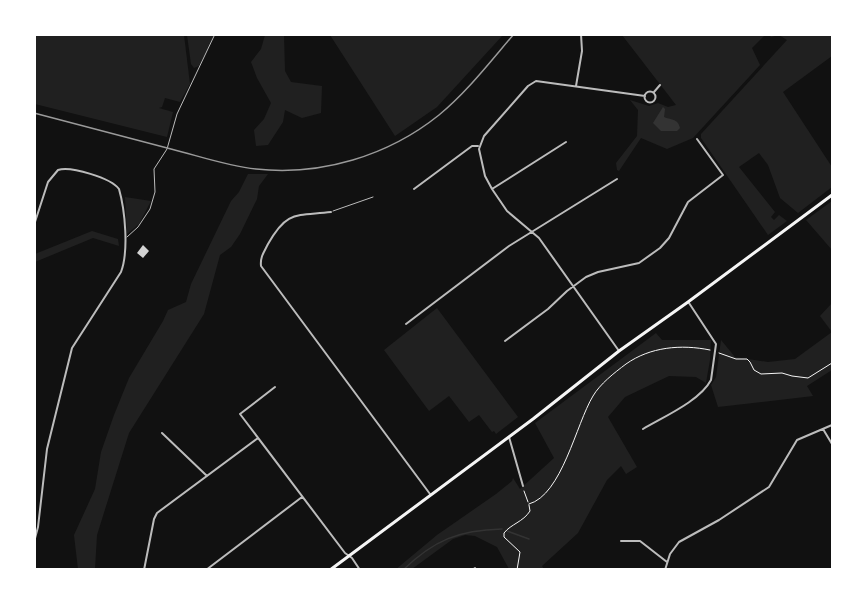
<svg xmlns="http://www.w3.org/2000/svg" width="867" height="604" viewBox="0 0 867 604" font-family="Helvetica,sans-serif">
	<rect width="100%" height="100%" fill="#111"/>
	<!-- green -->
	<path fill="#202020" d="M34,35H184L190,84L180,102L165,98L162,107L159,108L173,112L167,137L35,104Z
		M187,35H214L199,66L194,68L191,64Z
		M265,35H284L285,71L291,82L322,86L321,113L302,118L285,110L283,122L268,145L256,146L254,130L264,119L271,103L257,78L251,62L261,49Z
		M330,35H503L437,107L395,136Z
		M622,35H765L752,48L760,65L693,138L667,149L641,138L619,171L617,170L616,163L637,136L638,110L630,100L649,106L658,103L668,107L676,105Z
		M769,35H832V56L783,92L832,167V187L798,213L780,198L768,165L759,153L739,167L775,212L771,217L774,220L779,215L787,221L768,235L701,138V134L787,40L779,35L771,37Z
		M248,174H268L259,186L257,199L240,234L231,247L220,255L204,314L129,433L97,535L95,569H78L74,535L95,489L101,452L114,415L129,378L163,321L168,310L186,302L191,284L231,201L239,192Z
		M125,197L151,201L139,224L127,234Z
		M832,201V250L806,220Z
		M92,231L118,239L119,246L93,238L35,262V254Z
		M832,303V370L807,386L813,396L718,407L711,385L716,377L721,340L735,357L768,362L795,359L832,332L820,316Z
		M437,308L518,417L496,434L494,431L492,432L479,415L469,422L449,396L429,411L384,350Z
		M656,333L662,340H711L710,360L706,383L696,377L669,376L625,397L608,417L637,467L626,474L621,466L607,480L578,533L542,566L544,569L519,568L509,569L497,547L475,536L465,535L453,539L412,569L395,570L437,535L496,494L512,481L513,478L520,489L554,458L535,423Z"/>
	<!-- water -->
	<path fill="#333" d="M663,107L665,109L664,117C670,120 678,118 680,128L677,131H661L653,123Z"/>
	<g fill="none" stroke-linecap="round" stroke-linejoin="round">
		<!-- stream -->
		<path stroke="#333" stroke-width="1.5" d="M507,531L529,539
			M403,570C434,540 459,530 502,529"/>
	</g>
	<!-- building -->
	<path fill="#d3d3d3" d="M143,245L149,251L143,258L137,253Z"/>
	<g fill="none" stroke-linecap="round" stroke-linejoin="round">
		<!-- path -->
		<path stroke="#f5f5f5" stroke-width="1" d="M719,353L736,359H747L750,362L754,370L761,374L782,373L792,376L808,378L832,363
			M524,491L528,502
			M529,504C562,495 576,424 593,396C600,384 614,373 626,364C650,347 681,344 710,350
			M517,570L520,552L504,537V533C511,524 523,522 530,511L529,505"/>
		<!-- service -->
		<path stroke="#bcbcbc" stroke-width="1" d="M333,211L373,197
			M127,237L138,227L150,209L155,192L154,169L167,149L177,114L215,34"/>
		<!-- minor -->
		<path stroke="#bcbcbc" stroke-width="2" d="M576,86L582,51L581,34
			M644.5 97a5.5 5.5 0 1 1 11 0a5.5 5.5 0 1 1-11 0Z
			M654,92L660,85
			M414,189L472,146H478
			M492,189L566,142
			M331,212C296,216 287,210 268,244C264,252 260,257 261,266L430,494
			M34,225L48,182L58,170C71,166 111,178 119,189C125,210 129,251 121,272L72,348L47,449L38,527L34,542
			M406,324L509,246L617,179
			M505,341L548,309L567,291L586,277L598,272L639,263L660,248L669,238L688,202L723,175L697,139
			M619,351L539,238L507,211L492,189L485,176L479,149L484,136L528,86L536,81L645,96
			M275,387L240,414L345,553L352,558L360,570
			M643,429C663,417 700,401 711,380L716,344L689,303
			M823,429L832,444
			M162,433L207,476
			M509,437L523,486
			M621,541H640L667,562
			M144,570L154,519L157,513L258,438
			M206,570L302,497
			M472,570L475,568
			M665,570L670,554L679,542L719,520L769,487L797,440L832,425"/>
		<!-- trunk -->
		<path stroke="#f5f5f5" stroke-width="3" d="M330,570L533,419L619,351L688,302L832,195"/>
		<!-- rail -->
		<path stroke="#9a9a9a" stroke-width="1.5" d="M34,113C80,125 126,137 171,149C199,156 227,166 256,169C321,176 388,156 439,115C467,92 490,62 514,34"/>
	</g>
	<!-- border -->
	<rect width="867" height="604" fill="none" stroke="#ffffff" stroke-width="72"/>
</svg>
